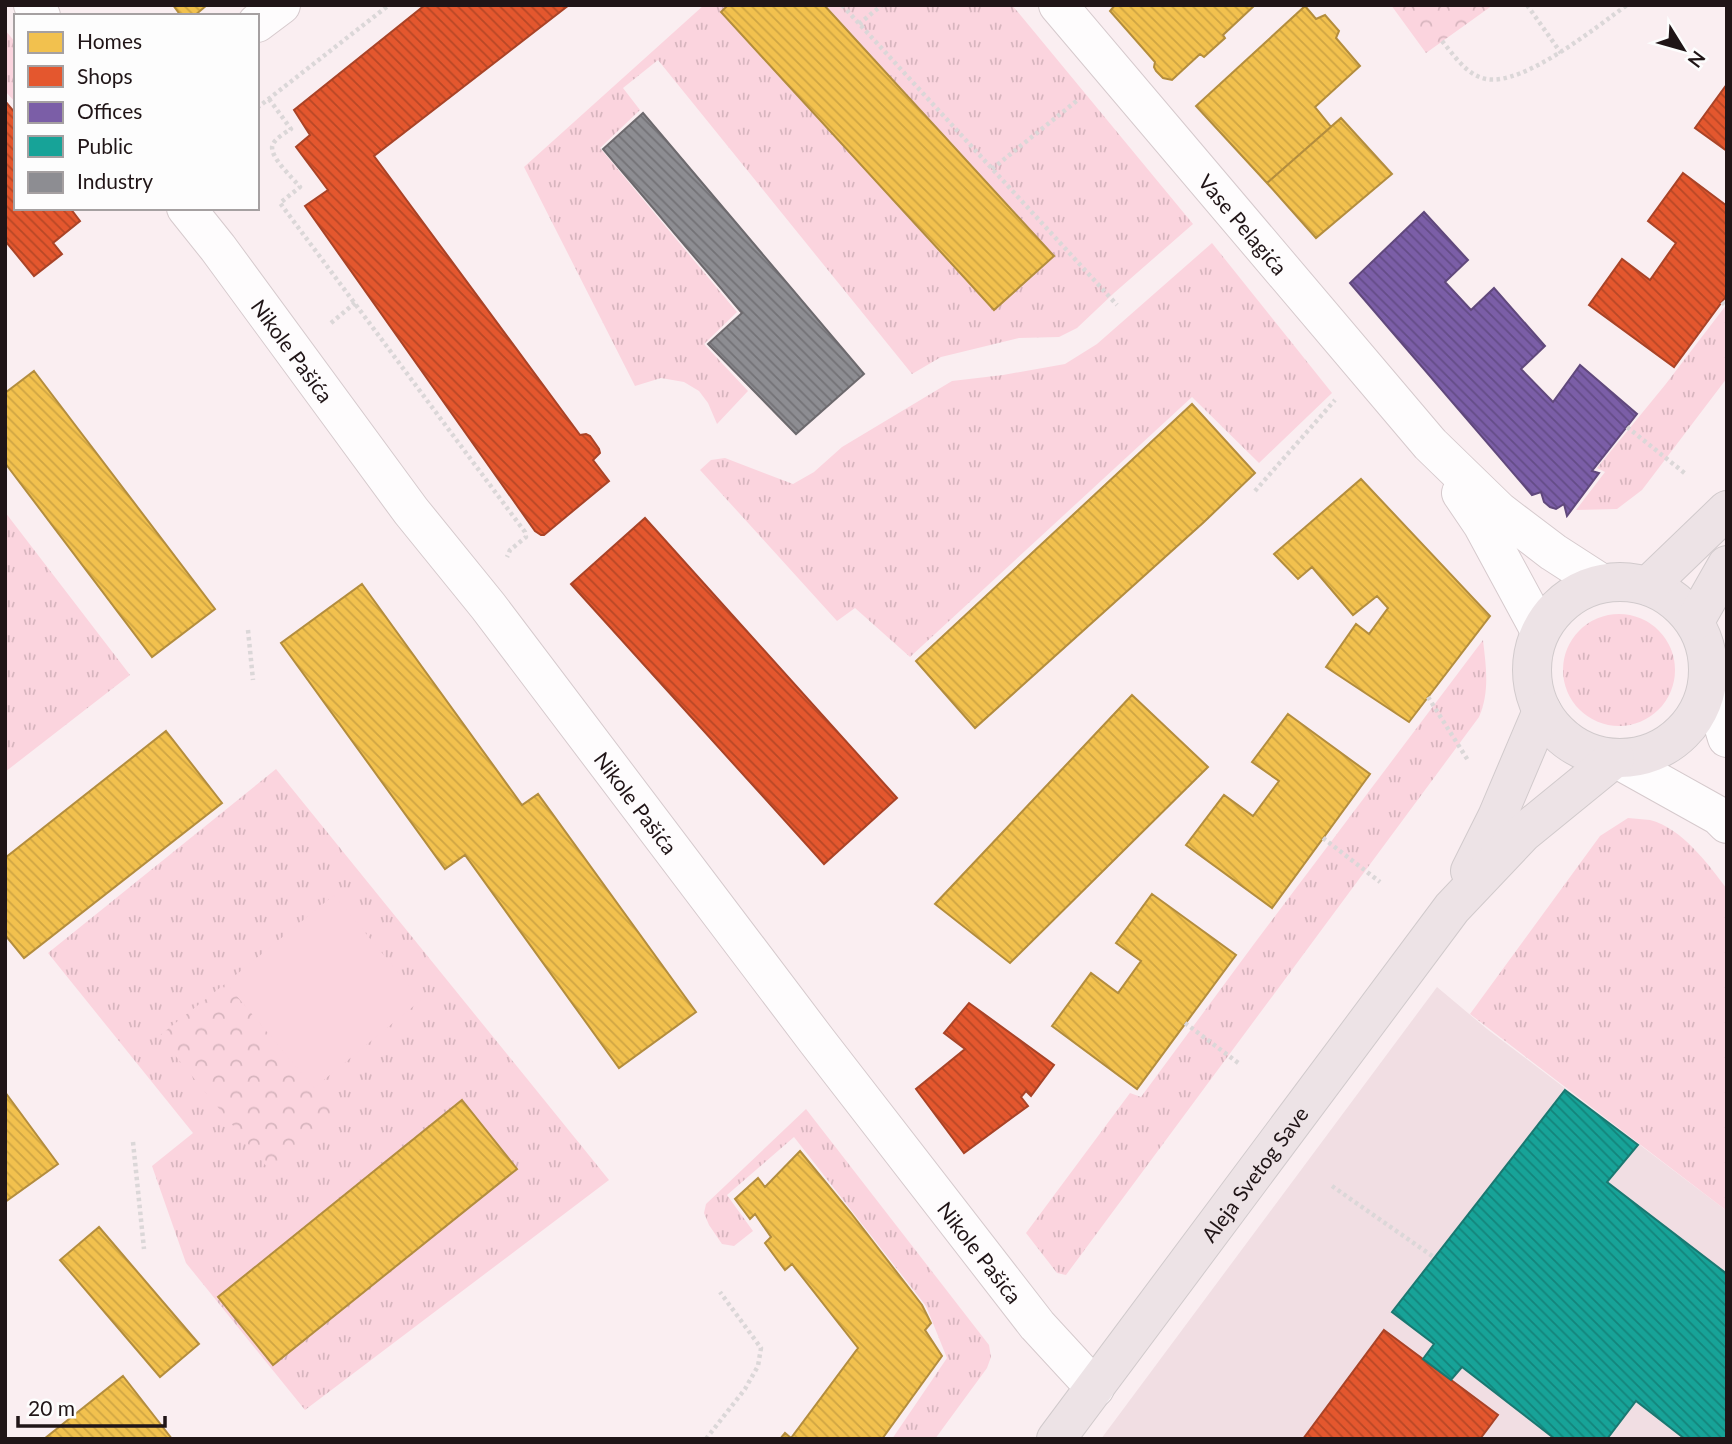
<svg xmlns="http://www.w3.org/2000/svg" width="1732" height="1444" viewBox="0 0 1732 1444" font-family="Lato,sans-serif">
	<defs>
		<pattern id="grass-tufts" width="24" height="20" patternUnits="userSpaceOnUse" patternTransform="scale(1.75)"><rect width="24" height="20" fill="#fbd4de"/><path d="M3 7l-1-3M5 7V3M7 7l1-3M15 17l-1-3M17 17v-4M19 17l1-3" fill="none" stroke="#d7b5be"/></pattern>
		<pattern id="park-crowns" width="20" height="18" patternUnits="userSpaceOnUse" patternTransform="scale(1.75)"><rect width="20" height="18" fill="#fbd4de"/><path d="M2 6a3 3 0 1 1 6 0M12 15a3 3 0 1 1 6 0" fill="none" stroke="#d7b5be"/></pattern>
		<pattern id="homes-back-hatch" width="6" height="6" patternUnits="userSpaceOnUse" patternTransform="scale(1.75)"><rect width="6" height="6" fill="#f2c14e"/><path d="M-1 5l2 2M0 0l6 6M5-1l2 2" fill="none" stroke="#cfa543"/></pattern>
		<pattern id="shops-back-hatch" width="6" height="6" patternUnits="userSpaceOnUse" patternTransform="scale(1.75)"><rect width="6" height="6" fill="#e4572e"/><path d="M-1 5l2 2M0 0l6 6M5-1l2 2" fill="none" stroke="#b84726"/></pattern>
		<pattern id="offices-back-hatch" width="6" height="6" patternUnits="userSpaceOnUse" patternTransform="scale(1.75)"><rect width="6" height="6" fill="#7b5ea7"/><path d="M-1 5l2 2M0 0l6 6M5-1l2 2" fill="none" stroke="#644c87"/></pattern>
		<pattern id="public-back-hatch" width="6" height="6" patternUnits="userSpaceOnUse" patternTransform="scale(1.75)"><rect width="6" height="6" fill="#17a398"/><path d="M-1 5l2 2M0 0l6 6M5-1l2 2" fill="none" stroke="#14847b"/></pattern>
		<pattern id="industry-back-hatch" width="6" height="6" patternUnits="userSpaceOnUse" patternTransform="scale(1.75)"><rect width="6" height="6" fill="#8d8d92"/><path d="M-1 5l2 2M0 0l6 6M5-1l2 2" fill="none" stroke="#737276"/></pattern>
	</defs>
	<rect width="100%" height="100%" fill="#faeef1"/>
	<!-- built -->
	<path fill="#f1dee3" d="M1437,987L1487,1029L1727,1211V1439H1101Z"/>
	<!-- grass -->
	<path fill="url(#grass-tufts)" d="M704,5H1012L1193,224L1114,293L1077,328L1059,337L1019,338L941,357L912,374L658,60L623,88L640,110L600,148L737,312L704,344L748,391L717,424L708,403L699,391L684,382L661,378L635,386L524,167Z
		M5,30L16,43V103L5,91Z
		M1212,243L1332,393L1259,463L1192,397L910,657L855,608L837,621L700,470L711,460L725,458L793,484L814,472L842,447L952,381L1003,375L1065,364L1097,344Z
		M1727,304V378L1642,490L1617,509L1576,510L1605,472L1597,468L1665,385Z
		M5,512L130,675L5,772Z
		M1563 670a56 56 0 1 1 112 0a56 56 0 1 1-112 0Z
		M1483,640C1486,667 1490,691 1479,717L1066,1275L1057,1273L1026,1233L1130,1093L1141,1097L1254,944Z
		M276,769L609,1180L305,1410L186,1263L152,1166L193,1133L48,953Z
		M1628,818C1635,819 1643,819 1650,820C1682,828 1708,864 1727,889V1211L1470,1014L1600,836Z
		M806,1109L989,1345L991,1357L987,1368L935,1439H892L947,1358L926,1306L794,1137L727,1195L753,1231L734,1246L722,1244L709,1225L704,1213L706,1204Z"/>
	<!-- park -->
	<path fill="url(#park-crowns)" d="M1391,5H1493L1426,53Z
		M226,983L341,1119L272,1173L159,1036Z"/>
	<!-- garden -->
	<path fill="#fbd4de" d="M334,895L421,1000L314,1088L226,983Z"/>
	<!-- homes -->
	<path fill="url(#homes-back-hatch)" stroke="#b38d3e" stroke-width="2" d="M173,5H207L194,16H181Z
		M728,5H824L1054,256L994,310L721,12Z
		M1115,5H1255L1223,35L1225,38L1204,57L1200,54L1172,80L1163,78L1156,71L1154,67L1155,62L1110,11Z
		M1305,6L1316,19L1325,15L1339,31L1336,38L1360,66L1315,107L1331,127L1267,183L1196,106Z
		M1341,118L1392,174L1316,238L1267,183Z
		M34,371L215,609L152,657L5,463V393Z
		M1192,404L1255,473L1204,522L975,728L916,661Z
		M1361,479L1490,616L1409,722L1326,667L1356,624L1369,634L1388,608L1377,596L1353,615L1312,567L1298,579L1274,554Z
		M362,584L522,805L538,794L696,1012L619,1068L465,855L445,869L281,643Z
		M1132,695L1208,767L1010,963L935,904Z
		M1288,714L1370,774L1272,908L1186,845L1224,795L1253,816L1279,781L1252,762Z
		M166,731L222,803L24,958L5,935V858Z
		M1152,894L1236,955L1137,1089L1052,1026L1091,973L1118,993L1141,961L1116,943Z
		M5,1092L58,1164L5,1202Z
		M462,1100L517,1169L273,1365L218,1297Z
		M800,1151L851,1213L922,1305L931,1323L925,1330L942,1356L882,1439H780L785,1433L791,1438L858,1348L792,1264L785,1270L765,1243L771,1237L755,1214L750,1219L735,1199L758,1178L765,1187Z
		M99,1227L199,1344L160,1377L60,1260Z
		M123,1376L172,1439H44Z"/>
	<!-- shops -->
	<path fill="url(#shops-back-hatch)" stroke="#a94327" stroke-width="2" d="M425,5H569L374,156L580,435L586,434L590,436L599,449L600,453L593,460L609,481L544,535H541L535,531L305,206L328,190L296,147L310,135L294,110Z
		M1727,84V151L1695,128Z
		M5,101L16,114V208H70L80,221L53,243L62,254L34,276L7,243L5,244Z
		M1683,173L1727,206V295L1674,367L1589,305L1622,259L1650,280L1676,243L1648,221Z
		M645,518L897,798L824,864L571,584Z
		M969,1003L1054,1065L1031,1096L1026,1091L1021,1097L1028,1106L964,1153L916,1089L965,1049L944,1033Z
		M1384,1330L1498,1415L1480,1439H1303Z"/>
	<!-- offices -->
	<path fill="url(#offices-back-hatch)" stroke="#60487c" stroke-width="2" d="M1424,212L1468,260L1445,282L1471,310L1494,288L1545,346L1521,369L1553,402L1580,365L1637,414L1592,471L1599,473L1567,516L1564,504L1556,509L1550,507L1544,502L1541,492L1532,495L1350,283Z"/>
	<!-- public -->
	<path fill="url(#public-back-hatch)" stroke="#1a7871" stroke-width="2" d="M1565,1090L1638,1145L1607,1182L1727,1274V1439H1685L1636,1401L1607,1439H1555L1462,1367L1451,1380L1423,1359L1434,1344L1392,1312Z"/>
	<!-- industry -->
	<path fill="url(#industry-back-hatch)" stroke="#6c696d" stroke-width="2" d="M643,113L864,374L796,434L708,344L742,313L603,149Z"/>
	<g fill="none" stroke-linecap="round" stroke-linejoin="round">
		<defs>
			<g id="minor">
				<path d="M33,5L41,16"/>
				<path id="s1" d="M1058,5L1430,444L1499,511L1553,552L1601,583"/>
				<path d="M257,23L281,5"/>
				<path id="s2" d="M186,208L218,248L411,511L488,606L817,1041L1037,1325L1095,1388"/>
				<path d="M1461,493L1482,524L1540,631"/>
				<path d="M1709,678L1727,738"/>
				<path d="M1615,758L1719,816L1727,824"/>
			</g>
			<g id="major">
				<circle cx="1620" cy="670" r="88"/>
				<path d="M1648,586L1727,510"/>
				<path d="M1695,621L1727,565"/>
				<path d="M1470,871L1497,817L1542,711"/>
				<path id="s3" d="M1056,1439L1452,908L1523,833L1615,758"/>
			</g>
		</defs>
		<!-- minor casing -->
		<use href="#minor" stroke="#d6cacd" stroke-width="40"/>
		<!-- major casing -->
		<use href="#major" stroke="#d1cacc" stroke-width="40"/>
		<!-- path -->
		<path stroke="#dbd7d8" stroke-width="4.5" stroke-dasharray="3.5 3.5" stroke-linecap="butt" d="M842,5L1117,305
			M1527,5L1561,53
			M859,24L882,5
			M1442,41C1454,55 1466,75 1486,79C1524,86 1596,27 1627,5
			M269,99L291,129C285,133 276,138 273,144C267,155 293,178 300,187L280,203L525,532L526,537L510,550L507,557
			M257,108L389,5
			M992,169L1079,99
			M1722,302L1727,307
			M331,323L355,303
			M1627,427L1687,475
			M1255,491L1335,400
			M248,630L253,680
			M1428,697L1469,762
			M1323,838L1380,882
			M1185,1023L1241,1065
			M133,1142L144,1249
			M1332,1186L1435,1258
			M706,1439L745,1389L758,1366L761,1348L720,1292"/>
		<!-- minor -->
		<use href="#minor" stroke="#fefcfd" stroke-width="38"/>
		<!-- major -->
		<use href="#major" stroke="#ede3e6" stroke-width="38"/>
	</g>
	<g text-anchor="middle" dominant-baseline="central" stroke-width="7" stroke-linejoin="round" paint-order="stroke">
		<!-- street labels -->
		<g font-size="21" fill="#201517" stroke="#fdfdfd">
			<text stroke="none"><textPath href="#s1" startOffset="287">Vase Pelagića</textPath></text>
			<text stroke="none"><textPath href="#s2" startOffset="178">Nikole Pašića</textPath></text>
			<text stroke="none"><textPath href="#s2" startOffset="746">Nikole Pašića</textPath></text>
			<text stroke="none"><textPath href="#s3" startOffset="331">Aleja Svetog Save</textPath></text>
			<text stroke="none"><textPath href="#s2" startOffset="1312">Nikole Pašića</textPath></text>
		</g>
	</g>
	<!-- border -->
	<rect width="1732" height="1444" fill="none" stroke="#201517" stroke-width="14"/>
	<!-- legend -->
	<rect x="14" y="14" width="245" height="196" fill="#fdfdfd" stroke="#a5a0a1" stroke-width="2"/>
	<rect x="28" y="32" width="35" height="21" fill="#f2c14e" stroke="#a5a0a1" stroke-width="2"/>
	<text x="77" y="49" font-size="21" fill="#201517">Homes</text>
	<rect x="28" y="66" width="35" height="21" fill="#e4572e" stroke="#a5a0a1" stroke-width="2"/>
	<text x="77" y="84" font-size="21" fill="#201517">Shops</text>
	<rect x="28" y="102" width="35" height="21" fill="#7b5ea7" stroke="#a5a0a1" stroke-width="2"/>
	<text x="77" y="119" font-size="21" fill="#201517">Offices</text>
	<rect x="28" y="136" width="35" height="21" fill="#17a398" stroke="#a5a0a1" stroke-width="2"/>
	<text x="77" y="154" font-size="21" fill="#201517">Public</text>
	<rect x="28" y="172" width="35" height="21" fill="#8d8d92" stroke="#a5a0a1" stroke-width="2"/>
	<text x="77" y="189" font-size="21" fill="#201517">Industry</text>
	<!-- north arrow -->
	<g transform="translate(1683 49) rotate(127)" stroke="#fdfdfd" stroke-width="5" paint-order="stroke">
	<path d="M0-5L12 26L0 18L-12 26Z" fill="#201517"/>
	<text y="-10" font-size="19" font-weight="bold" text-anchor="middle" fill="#201517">N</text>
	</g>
	<!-- scale -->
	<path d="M18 1416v10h147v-10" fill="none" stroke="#201517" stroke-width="3.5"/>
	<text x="28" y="1416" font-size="21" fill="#201517" stroke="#fdfdfd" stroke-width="5" paint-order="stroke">20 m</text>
</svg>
